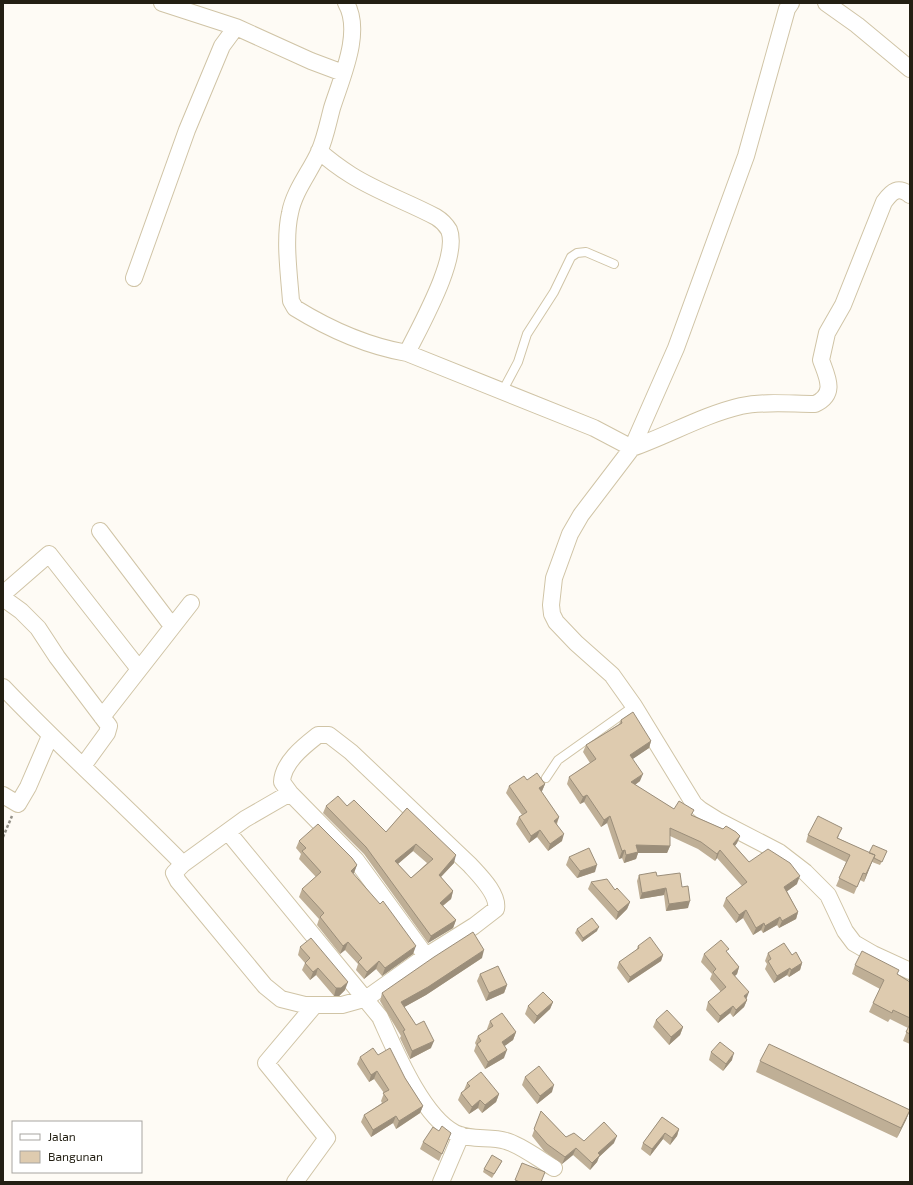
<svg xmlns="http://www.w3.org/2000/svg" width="913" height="1185" viewBox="0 0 913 1185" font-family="'Exo 2',sans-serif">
	<rect width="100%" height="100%" fill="#fefbf5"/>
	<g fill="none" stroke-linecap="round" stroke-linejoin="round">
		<defs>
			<path id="lane" d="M502,392L518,362L527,334L554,292L571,257L577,253L586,252L614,264
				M546,778L558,760L634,706"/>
			<path id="street" d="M162,3L236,27L311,61L343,73
				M346,3C363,32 341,79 332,108C328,123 325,139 319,152C310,172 294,191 290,213C284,239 289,274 291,301L295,308C329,329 367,346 407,353L594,428L632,448C669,435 703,415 741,406C765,401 791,404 815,404C837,394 827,377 821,360L827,333L843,305L884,202C892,191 898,186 910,195
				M791,3L787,9L746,156L676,348L632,448L581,515L570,534L554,578L551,605L552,614L556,622L576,643L612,675L634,706L694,804L701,810L717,820L779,852L805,872L828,895L845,931L854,943L873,954L910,971
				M826,3L857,25L910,69
				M319,151C329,160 340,168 351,175C378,192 408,202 436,217C441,220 446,225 449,230C460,257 419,328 407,353
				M134,278L187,130L222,46L236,27
				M100,531L172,626
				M3,594L49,554L139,669
				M3,598L21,611L38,628L57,657L109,726L107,733L83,766
				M3,687C61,748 124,804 183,864L245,819L290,793L356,860L426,956
				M102,717L191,603
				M3,795L18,804L28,787L50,736
				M228,832L380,1017C395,1050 422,1116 455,1133C471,1141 490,1136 506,1141C521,1145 540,1160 554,1168
				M183,864L174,873L178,881L265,986L281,999L305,1005H342L367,998L426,956L474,926L496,909C499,894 479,875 470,865L351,752L329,735H318C304,746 283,762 282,782L290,793
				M295,1182L327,1138L266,1063L314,1006
				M441,1182L461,1135"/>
		</defs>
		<!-- lane casing -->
		<use href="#lane" stroke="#d0c4a6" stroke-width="10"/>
		<!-- street casing -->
		<use href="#street" stroke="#d0c4a6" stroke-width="18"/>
		<!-- path -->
		<path stroke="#939087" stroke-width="2.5" stroke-dasharray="3 2" stroke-linecap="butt" d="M3,837L12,816"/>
		<!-- lane -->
		<use href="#lane" stroke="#fff" stroke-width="8"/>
		<!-- street -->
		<use href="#street" stroke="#fff" stroke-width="16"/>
	</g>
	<!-- wall -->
	<path fill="#bfaf96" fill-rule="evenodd" d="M621,720L651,741L649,748L632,759L640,781L635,785L674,809L692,815L723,829L740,836L737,843L735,846L749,862L797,884L787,891L798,912L796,919L779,928L777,925L763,933L761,930L753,935L743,918L736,923L723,906L726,898L742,886L717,858L715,861L698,849L670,836V846L667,853H638L636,859L624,863L622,858L619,859L607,823L601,827L584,802L580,804L567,784L569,777L590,763L583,752L586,745L619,724Z
		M527,780L545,784L542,791L541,792L559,817L557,824L562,841L548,851L537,837L529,843L516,824L519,817L522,815L506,793L509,786Z
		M326,806H347L386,832L407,808L454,863L441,877L453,891L451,899L443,906L456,920L453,928L428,943L364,854L323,813ZM413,851L427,863L411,878L398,864Z
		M808,835H839L838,838L869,853L887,851L880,865L872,862L864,882L860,880L854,894L836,886L846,862L806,842Z
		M299,841L357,865L353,874L413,954L382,976L376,969L364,979L356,970L358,964L345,950L340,954L317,925L319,919L299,897L302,889L316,877L299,859L301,854L296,848Z
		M569,857L595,872L577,878L566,865Z
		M639,875L657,876L682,887L688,908L666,911L664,895L640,899L637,881Z
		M591,882L615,890L630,902L627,909L616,920L588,889Z
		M577,929L597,931L582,942L575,933Z
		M638,946L663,955L661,961L628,983L617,968L619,962L636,951Z
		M300,947L345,990L339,996H334L316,975L310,980L302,970L305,963L298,955Z
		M728,953L739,967L737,974L735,976L747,1000L744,1007L733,1017L730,1013L718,1023L706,1010L708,1002L721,992L710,979L712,974L701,962L704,954Z
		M768,953L792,955L802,963L800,970L789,977L787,975L774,983L765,969L767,964L765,961Z
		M482,958L426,995L404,1007L431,1048L410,1059L400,1038L401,1036L380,1001L382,993Z
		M855,965L897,975L910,982V1044L903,1041L908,1028L890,1019L888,1022L869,1012L873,1003L880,989L852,974Z
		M480,974L507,985L504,993L486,1001L477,981Z
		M553,1002L550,1009L534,1024L525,1014L528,1006Z
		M656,1020L683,1027L680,1035L669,1045L653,1027Z
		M490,1021L516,1032L513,1040L504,1046V1058L485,1069L474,1051L476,1045L475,1043L478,1036L488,1030L487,1029Z
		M711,1052L732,1060L723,1071L709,1060Z
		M378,1055L405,1078L423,1106L420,1113L396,1129L393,1123L371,1137L361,1122L364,1115L382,1103L381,1101L384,1093L374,1079L369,1082L357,1064L360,1057Z
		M760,1061L910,1110L906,1120L897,1138L756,1072Z
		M525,1077L552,1092L537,1104L522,1085Z
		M467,1083L499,1094L496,1102L482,1113L478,1108L469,1114L458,1100L461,1093L464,1090Z
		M541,1111L566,1137L584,1141L614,1143L599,1157L597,1162L590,1170L573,1155L562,1164L544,1151L532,1136Z
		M662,1117L679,1129L677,1136L670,1145L663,1139L650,1156L641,1149L643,1143Z
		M439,1131L451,1133L439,1161L420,1149L423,1142Z
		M502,1161L500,1165L492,1178L483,1172L484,1169Z"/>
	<!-- shaded-wall -->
	<path fill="#9b8e7a" d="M651,741L649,748L627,763L630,755Z
		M643,774L640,781L629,789L631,782Z
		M545,784L542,791L536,795L539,788Z
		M587,795L584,802L580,804L583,797Z
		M610,816L607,823L601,827L604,820Z
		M559,817L556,824L554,821Z
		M540,830L537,837L529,843L531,836Z
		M564,834L562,841L548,851L550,844Z
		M740,836L737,843L731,851L733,844Z
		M416,844L413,851L393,868L395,861Z
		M636,845L670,846L667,853H638L636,859L624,863L626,855Z
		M625,850L622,858L619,859L622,851Z
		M720,850L717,858L715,861L717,854Z
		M456,855L454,863L436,882L439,875Z
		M875,855L872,862L864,882L866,874Z
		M357,865L354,873L348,879L351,871Z
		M597,865L595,872L577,878L580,871Z
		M800,876L797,884L782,895L784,887Z
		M666,888L664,895L640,899L642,893Z
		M453,891L451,899L437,910L440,903Z
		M690,901L688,908L666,911L669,904Z
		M630,902L627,909L616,920L618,912Z
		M746,910L743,918L736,923L739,915Z
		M798,912L796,919L779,928L782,921Z
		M780,917L777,925L763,933L765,926Z
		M456,920L453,928L428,943L431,936Z
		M764,923L761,930L753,935L756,928Z
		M599,927L597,931L582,942L583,938Z
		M348,942L345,950L340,954L343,946Z
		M416,946L413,954L382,976L385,968Z
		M484,950L482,958L426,995L399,1010L401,1002Z
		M663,955L661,961L628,983L630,977Z
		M379,961L376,969L364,979L367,972Z
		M802,963L800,970L789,977L791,970Z
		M739,967L737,974L730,980L732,973Z
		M318,968L316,975L310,980L313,972Z
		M790,968L787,975L774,983L777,976Z
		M348,982L345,990L339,996H334L336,988Z
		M507,985L504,993L486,1001L489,993Z
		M749,992L746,1000L744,996Z
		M747,1000L744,1007L733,1017L736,1010Z
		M553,1002L550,1009L534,1024L537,1016Z
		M733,1006L730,1013L718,1023L720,1016Z
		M683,1027L680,1035L669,1045L671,1037Z
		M516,1032L513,1040L499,1050L502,1042Z
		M434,1041L431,1048L410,1059L412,1051Z
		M507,1050L504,1058L485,1069L488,1062Z
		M734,1053L732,1060L723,1071L726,1064Z
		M377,1071L374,1079L369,1082L371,1075Z
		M554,1085L552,1092L537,1104L540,1096Z
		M499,1094L496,1102L482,1113L485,1105Z
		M480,1100L478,1108L469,1114L472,1107Z
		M423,1106L420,1113L396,1129L399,1121Z
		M910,1110L906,1120L897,1138L901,1128Z
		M396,1116L393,1123L371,1137L373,1130Z
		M679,1129L677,1136L670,1145L672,1138Z
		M665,1133L663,1139L650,1156L652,1149Z
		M617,1136L614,1143L599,1157L597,1162L590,1170L592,1163L598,1153Z
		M576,1148L573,1155L562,1164L565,1157Z"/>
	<!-- building -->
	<path fill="#decbaf" stroke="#9b8e7a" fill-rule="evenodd" d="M633,712L651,741L630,755L643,774L631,782L674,809L679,801L694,810L691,815L723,829L726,826L736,832L740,836L733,844L749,862L768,849L790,863L800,876L784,887L798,912L782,921L780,917L765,926L764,923L756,928L746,910L739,915L726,898L747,882L720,850L717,854L701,842L670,828V846L636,845L638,852L626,855L625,850L622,851L610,816L604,820L587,795L583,797L569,777L596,759L586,745L622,723L621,720Z
		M537,773L545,784L539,788L559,817L554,821L564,834L550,844L540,830L531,836L519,817L527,812L509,786L524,776L527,780Z
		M338,796L347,806L354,800L386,832L407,808L456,855L439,875L453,891L440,903L456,920L431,936L366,847L326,806ZM416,844L433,859L411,878L395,861Z
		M818,816L842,828L837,838L875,855L866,874L863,873L857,887L839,878L850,855L808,835Z
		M318,824L352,858L357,865L351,871L380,904L383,901L416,946L385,968L379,961L367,972L358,962L362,958L348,942L343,946L320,917L324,913L302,889L321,872L302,851L306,848L299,841Z
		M873,845L887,851L882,862L874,858L875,855L869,853Z
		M589,848L597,865L580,871L569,857Z
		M656,872L657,876L680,873L682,887L688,886L690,901L669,904L666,888L642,893L639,875Z
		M607,879L615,890L617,888L630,902L618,912L591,882Z
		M592,918L599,927L583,938L577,929Z
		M473,932L484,950L428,987L401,1002L416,1025L424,1021L434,1041L412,1051L403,1031L405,1030L382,993L434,957Z
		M650,937L663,955L630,977L619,962L639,948L638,946Z
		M311,938L348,982L341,988H336L318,968L313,972L305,963L310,958L300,947Z
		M721,940L729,949L726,951L739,967L732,973L749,992L744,996L747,1000L736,1010L733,1006L720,1016L708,1002L726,987L713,972L716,969L704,954Z
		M784,943L792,955L796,952L802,963L791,970L790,968L777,976L768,961L771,959L768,953Z
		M862,951L899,970L897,974L910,982V1018L893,1010L892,1013L873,1003L884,980L855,965Z
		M498,966L507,985L489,993L480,974Z
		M543,992L553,1002L537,1016L528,1006Z
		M667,1010L683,1027L671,1037L656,1020Z
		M502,1013L516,1032L502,1042L507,1050L488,1062L477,1044L481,1041L478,1036L493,1026L490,1021Z
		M910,1024V1034L906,1032Z
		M720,1042L734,1053L726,1064L711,1052Z
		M769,1044L910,1110L901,1128L760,1061Z
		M373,1048L378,1055L390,1048L405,1078L423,1106L399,1121L396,1116L373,1130L364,1115L388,1100L383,1093L389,1090L377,1071L371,1075L360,1057Z
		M539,1066L554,1085L540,1096L525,1077Z
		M481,1072L499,1094L485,1105L480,1100L472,1107L461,1093L470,1086L467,1083Z
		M541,1111L566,1137L574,1133L584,1141L604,1122L617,1136L598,1153L600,1155L592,1163L576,1148L565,1157L547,1144L534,1129Z
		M662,1117L679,1129L672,1138L665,1133L652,1149L643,1143Z
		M442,1126L451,1133L442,1154L423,1142L433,1127L439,1131Z
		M492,1155L502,1161L494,1174L484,1169Z
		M522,1163L545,1172L541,1182H520L515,1180Z"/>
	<!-- border -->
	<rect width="913" height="1185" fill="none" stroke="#231f13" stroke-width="8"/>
	<!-- legend -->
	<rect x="12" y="1121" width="130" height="52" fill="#ffffff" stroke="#a7a5a1"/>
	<rect x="20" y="1134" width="20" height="6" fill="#ffffff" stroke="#a7a5a1"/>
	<text x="48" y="1141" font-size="12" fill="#231f13">Jalan</text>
	<rect x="20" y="1151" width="20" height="12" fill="#decbaf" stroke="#a7a5a1"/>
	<text x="48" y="1161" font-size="12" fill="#231f13">Bangunan</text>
</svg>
